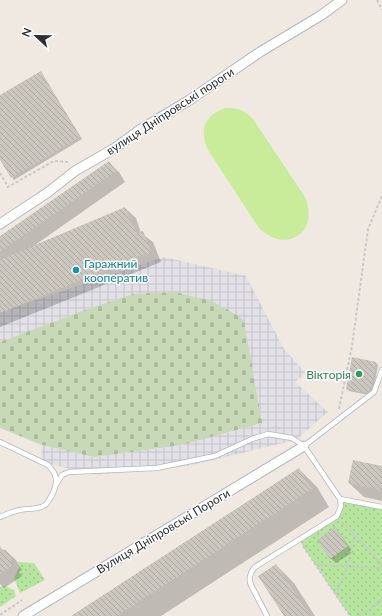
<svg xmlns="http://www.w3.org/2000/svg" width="382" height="616" viewBox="0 0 382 616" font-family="Lato,sans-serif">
	<defs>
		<pattern id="industrial-grid" width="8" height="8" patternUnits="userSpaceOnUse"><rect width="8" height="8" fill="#e3e1e8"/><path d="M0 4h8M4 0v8" fill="none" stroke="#c3c1c7"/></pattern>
		<pattern id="green-dots" width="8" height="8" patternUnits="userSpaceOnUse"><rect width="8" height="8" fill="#b6e59e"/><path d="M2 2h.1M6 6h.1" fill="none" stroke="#9dc588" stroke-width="1.8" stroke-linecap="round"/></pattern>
		<pattern id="cemetery-stones" width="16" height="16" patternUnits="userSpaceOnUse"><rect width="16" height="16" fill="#c8d9b8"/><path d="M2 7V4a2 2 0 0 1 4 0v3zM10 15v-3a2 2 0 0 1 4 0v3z" fill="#acbb9e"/></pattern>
		<pattern id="building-back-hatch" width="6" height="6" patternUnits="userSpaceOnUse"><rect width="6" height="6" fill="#cbc7bf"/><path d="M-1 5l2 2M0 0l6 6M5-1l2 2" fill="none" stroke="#afaba4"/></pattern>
	</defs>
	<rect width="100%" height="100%" fill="#efe9e1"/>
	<!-- industrial -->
	<path fill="url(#industrial-grid)" d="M164,257L246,276L284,349L306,373L295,382L328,412L296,440L188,466L96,475L41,462L42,445L94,457L182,445L262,423L174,292L133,294L82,311L0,342V312Z"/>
	<!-- green -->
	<path fill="url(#green-dots)" d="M340,499L382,507V616H350L299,540L340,511Z
		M18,562L34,563L45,580L20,593L14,578L20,566Z
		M5,586L14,590L16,596L0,607V587Z"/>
	<!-- cemetery -->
	<path fill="url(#cemetery-stones)" d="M174,292L212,301L237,315L244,321L262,423L182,445L94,457L42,445L0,428V342L82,311L133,294Z"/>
	<!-- pitch -->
	<path fill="#c9ec9a" d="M225,108C239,108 244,110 253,119L305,197C320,232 286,255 259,228L208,150C199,130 204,116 225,108Z"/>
	<!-- shadow -->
	<path fill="#0003" d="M41,72L82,139L14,180L0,158V96Z
		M108,162L119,172L125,182L35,245L125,208L136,218L141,233L153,242L161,262L0,327V238Z
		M376,363L378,365L373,392L369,395L349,391L347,389Z
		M382,467V501L364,497L349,483Z
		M299,469L317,487L329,507L161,616H78Z
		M335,528L340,534L353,552L336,563L330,558Z
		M0,547L4,551L5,550L16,560L22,570L19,572L22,576L4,588L0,584Z
		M276,565L294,583L315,616H285Z"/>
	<!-- building -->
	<path fill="url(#building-back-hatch)" d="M41,71L80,137L11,178L0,160V95Z
		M109,161L116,171L0,252V236Z
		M125,207L136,233L143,231L151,252L0,313V260Z
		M352,357L376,362L371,389L366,393L346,389Z
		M353,460L382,466V490L348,483Z
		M299,468L312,489L117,616H71Z
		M335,527L348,546L330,559L317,540Z
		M0,546L3,551L5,549L12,559L10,561L13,565L0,574Z
		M276,564L310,616H284L258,576Z"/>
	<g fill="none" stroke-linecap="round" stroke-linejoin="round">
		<defs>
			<path id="service" d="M0,442L48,465C58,475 58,482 52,495C50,498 48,503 45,505C39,510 28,508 20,510C13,511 7,514 0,517
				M304,446L374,392L382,370
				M57,483L62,475L69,472L157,468L215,456L252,439L268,434L292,438L304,446L340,499L341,506L337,516L255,567C250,573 248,578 251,585L267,616
				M340,499L382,507"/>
			<path id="minor" d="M0,224L47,193L75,171L115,148L141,129L188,101L260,52L320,16L342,0
				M23,616L304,446"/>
		</defs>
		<!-- service casing -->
		<use href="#service" stroke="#b4b7c1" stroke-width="6"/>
		<!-- minor casing -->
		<use href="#minor" stroke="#b4b7c1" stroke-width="11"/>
		<!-- path -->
		<path stroke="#c9c9c9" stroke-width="2" stroke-dasharray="3 2" stroke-linecap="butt" d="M377,0L382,10
			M0,173L8,187L54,161L70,162
			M339,409L352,346L368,229L382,196
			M342,522L382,565
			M303,546L350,616
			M316,565L382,568
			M336,595L347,567L355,536
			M0,615L22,600
			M359,616L382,600"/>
		<!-- service -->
		<use href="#service" stroke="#fff" stroke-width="4.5"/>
		<!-- minor -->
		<use href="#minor" stroke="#fff" stroke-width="9"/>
	</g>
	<!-- markers -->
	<circle fill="#0f9aa8" stroke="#fff" stroke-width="1.5" cx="76" cy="270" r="4"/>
	<circle fill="#2e9e5b" stroke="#fff" stroke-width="1.5" cx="359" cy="374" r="4"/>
	<g text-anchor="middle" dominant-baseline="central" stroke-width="3" stroke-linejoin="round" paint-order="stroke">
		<!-- street labels -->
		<g font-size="12" fill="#2e2e2e" stroke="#fff">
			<text transform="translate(170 111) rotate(-33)">вулиця Дніпровські пороги</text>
			<text transform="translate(163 531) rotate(-31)">Вулиця Дніпровські Пороги</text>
		</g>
		<!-- culture labels -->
		<g font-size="12" fill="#0d838f" stroke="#fff" text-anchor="start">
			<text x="84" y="263">Гаражний<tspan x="84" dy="14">кооператив</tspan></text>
		</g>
		<!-- leisure labels -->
		<g font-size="12" fill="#27864d" stroke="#fff" text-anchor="end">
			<text x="351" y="374">Вікторія</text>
		</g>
	</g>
	<!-- north arrow -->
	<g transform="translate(36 36) rotate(292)" stroke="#ffffff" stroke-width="3" paint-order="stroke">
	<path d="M0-3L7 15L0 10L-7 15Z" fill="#2e2e2e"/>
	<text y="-6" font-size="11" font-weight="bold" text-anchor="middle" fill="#2e2e2e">N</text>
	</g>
</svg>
